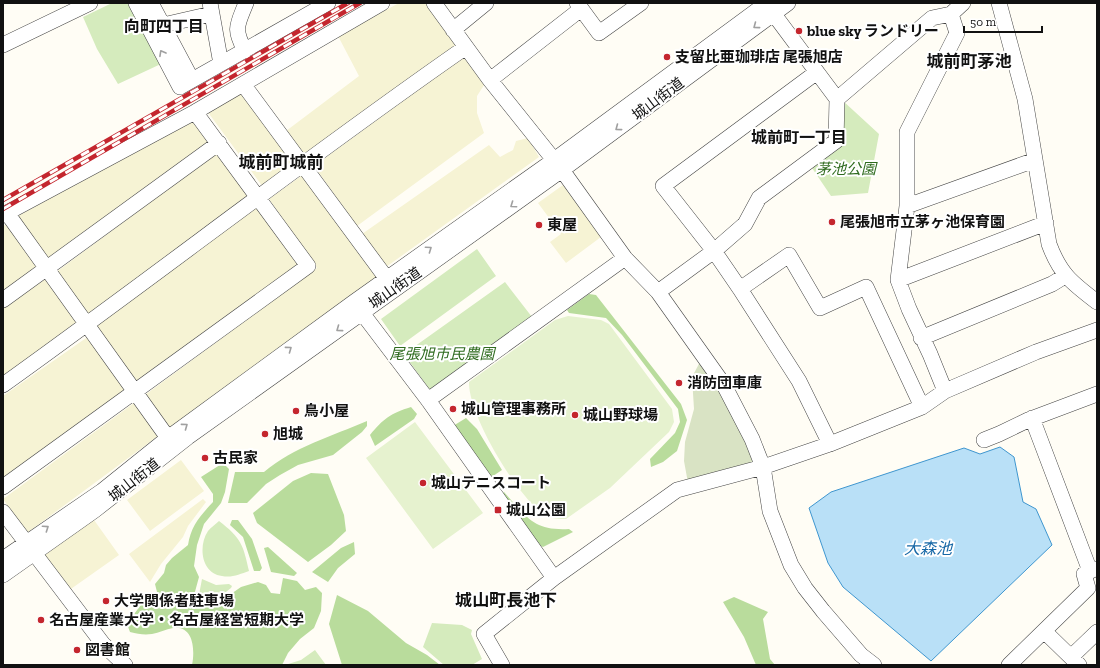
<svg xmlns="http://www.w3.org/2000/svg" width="1100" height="668" viewBox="0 0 1100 668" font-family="'Zilla Slab','Noto Sans JP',serif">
	<rect width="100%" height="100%" fill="#fffdf5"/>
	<!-- farmland -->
	<path fill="#f6f3d4" d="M399,3H429L459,46L305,158L286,131L359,76L338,36Z
		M466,55L486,82L477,96V113L484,133L357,226L314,166Z
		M242,93L296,163L263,187L207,111Z
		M193,120L212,143L48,260L16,217Z
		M528,138L539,157L386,267L362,234L489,145L500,157L513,150L516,141Z
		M219,151L254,196L89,318L55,273Z
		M304,174L379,277L170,428L145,395L317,268L269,199Z
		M563,185L601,237L566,263L550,242L561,234L538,203Z
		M259,204L302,265L137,383L95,325Z
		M8,224L38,268L3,293V226Z
		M48,277L83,324L3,381V309Z
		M89,336L128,390L3,480V396Z
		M134,403L158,436L27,533L3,499Z
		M181,460L204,491L150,531L127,500Z
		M203,499L206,502L188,526L183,537L161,564L150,582L129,554Z
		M94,520L119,555L68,591L43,556Z"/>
	<!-- green -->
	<path fill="#d5ebbd" d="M112,3H133L163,63L118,84L97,49L83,17Z
		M842,100L879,134L868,193L831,196L810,165L840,141Z
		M477,249L496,276L400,346L381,319Z
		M505,282L532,317L430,390L404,354Z
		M219,521C241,538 243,544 249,571C240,574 232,578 222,576C201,573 198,546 208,531C211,527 216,524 219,521Z
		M202,579L216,585L229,584L232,586L231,588L213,602L204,605L198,600Z
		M432,623L462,625L472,630L471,634L482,659L472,665H444L423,647Z
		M315,650L326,665H285L301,660Z"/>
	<!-- forest -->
	<path fill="#b9dc9c" d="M589,294L596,295L681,404L687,420L677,451L663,462L651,467L650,459L675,433L680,422L678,409L622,335L606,318L569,313L567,310Z
		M411,407L417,414L414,419L375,446L370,435C383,419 391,413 411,407Z
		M466,418L477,429L502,470L490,478L453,426Z
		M367,421V426L362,432L333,455L298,465L280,475L266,484L247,503H228L235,472H264C294,447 332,436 367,421Z
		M223,463L229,469L225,492L221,503L204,524L197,545L194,566L199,577L193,599L201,608L215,605L241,587L258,582L266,585L271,593L280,594L283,578L297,581L305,590L316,587L322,593L321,611L314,628L300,639L288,653L282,665H192C195,651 194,625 173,628C166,629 159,633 152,634C144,635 138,634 130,632L127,624L140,606L157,592L155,584L164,573L166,565L172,558L188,545C191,526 200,516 213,502V494L201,477Z
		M311,473L328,474L344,515L346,531L331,545L308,562L257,523L253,513L293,481Z
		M504,492C527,517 533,531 569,529L573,532L543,547L539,545L501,495Z
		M232,520H238L252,539L262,568L260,571H254L243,537L230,525Z
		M354,542L355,554L338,568L328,582L312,572L341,548Z
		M268,547L297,573L294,576L271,572L264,548Z
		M337,595L368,611L406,643L427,655L440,665H342L329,624Z
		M734,597L768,612L763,619L770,659L775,665H756L744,637L723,602Z"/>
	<!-- cemetery -->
	<path fill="#d9e3c4" d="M700,362L728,400L755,463L688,483L684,461L685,442L694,409L692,377Z"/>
	<!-- pitch -->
	<path fill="#e6f2cf" d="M568,316L601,320L609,324L672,409L674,422L669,432L610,488L566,519C559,519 552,519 545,515C518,498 468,415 469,382L555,320Z
		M415,422L483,513L433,549L366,458Z"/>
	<!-- water -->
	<path fill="#b9e0f7" stroke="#3f96cf" d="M1000,447L1014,457L1023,502L1036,509L1052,545L931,661L843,587L828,563L809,508L831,492L964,448L980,454Z"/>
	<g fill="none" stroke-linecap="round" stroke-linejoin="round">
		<defs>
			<path id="minor" d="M136,3L180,87L328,3
				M151,3L192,80
				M210,3L221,64
				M434,3L490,80L562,170L625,258L658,292L724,385L752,439L763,467L770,511L791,565L805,588L823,611L861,655L874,665
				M577,3L599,33L641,3
				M999,3L1025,99L1049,244C1060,274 1072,283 1097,302
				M163,25L211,14
				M453,30L486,3
				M3,45L90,3
				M245,51C233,28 237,26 246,3
				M817,72L663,186L714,251L740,289L799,381L830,444
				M490,80L581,9
				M243,84L387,279
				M837,99L932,18L951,14L963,3
				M907,206L1035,160
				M7,213L168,438
				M3,215L195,112L382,3
				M898,280L1046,223
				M740,289L789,255L820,308L866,287L922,407
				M658,292L714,251L745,224L759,198L836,141L837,99L767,5
				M3,300L219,143
				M356,305L428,400L554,578
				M921,338L1052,284L1065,276
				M3,385C158,274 309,156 466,47
				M945,391L930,354L909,309L898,280L907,206V132L957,33L951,14
				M428,400L625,258
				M1032,418L1090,571
				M984,440L999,434L1028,420L1097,394
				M3,487L308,266L195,112
				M3,512L103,644L125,665
				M3,559L102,491L168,438L354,302L554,160L767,3
				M3,575L95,510L188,437L562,170L788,3
				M1044,631L1079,665
				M1071,657L1097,632
				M502,665L484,634L554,578L677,490L763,467L830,444L922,407L945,391L1036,352L1097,330
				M1009,665L1088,588L1084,574L1095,569"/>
		</defs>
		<!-- minor casing -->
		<use href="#minor" stroke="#444" stroke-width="16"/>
		<!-- minor -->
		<use href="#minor" stroke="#fff" stroke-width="15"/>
		<defs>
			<path id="rail" d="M3,200L348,3
				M3,209L360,3"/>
		</defs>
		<!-- rail casing -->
		<use href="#rail" stroke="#c4262e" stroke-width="4.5"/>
		<!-- rail -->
		<use href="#rail" stroke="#fff" stroke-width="3" stroke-dasharray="9" stroke-linecap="butt"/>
	</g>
	<!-- one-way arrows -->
	<defs><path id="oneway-chevron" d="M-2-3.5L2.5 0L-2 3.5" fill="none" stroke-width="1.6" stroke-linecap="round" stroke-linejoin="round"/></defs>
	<g stroke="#a0a0a0">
		<use href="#oneway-chevron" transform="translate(756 26) rotate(143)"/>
		<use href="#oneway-chevron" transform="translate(162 53) rotate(-119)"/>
		<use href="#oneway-chevron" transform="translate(618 128) rotate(143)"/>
		<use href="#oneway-chevron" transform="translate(513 205) rotate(145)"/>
		<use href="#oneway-chevron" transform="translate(429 249) rotate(-35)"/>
		<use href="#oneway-chevron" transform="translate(339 329) rotate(144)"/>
		<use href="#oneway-chevron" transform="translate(289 349) rotate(-36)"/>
		<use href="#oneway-chevron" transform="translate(185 426) rotate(-36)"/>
		<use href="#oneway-chevron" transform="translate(46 528) rotate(-34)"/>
	</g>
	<!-- markers -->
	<g fill="#c4262e" stroke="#fff" stroke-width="1.5">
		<circle cx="799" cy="31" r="4"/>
		<circle cx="667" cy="57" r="4"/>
		<circle cx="832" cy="222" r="4"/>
		<circle cx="539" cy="225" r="4"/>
		<circle cx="679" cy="383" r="4"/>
		<circle cx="453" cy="409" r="4"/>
		<circle cx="296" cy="411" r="4"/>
		<circle cx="575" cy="415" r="4"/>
		<circle cx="265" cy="434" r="4"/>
		<circle cx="205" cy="458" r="4"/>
		<circle cx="423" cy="483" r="4"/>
		<rect x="494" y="506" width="8" height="8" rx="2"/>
		<circle cx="106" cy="601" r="4"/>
		<circle cx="41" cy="620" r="4"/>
		<circle cx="77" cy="650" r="4"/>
	</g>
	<g text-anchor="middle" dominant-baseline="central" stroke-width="4" stroke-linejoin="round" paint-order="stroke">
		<!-- poi labels -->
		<g font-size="15" font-weight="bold" fill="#111" stroke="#fff" text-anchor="start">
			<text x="807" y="31">blue sky ランドリー</text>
			<text x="675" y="57">支留比亜珈琲店 尾張旭店</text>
			<text x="840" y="222">尾張旭市立茅ヶ池保育園</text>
			<text x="547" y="225">東屋</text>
			<text x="687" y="383">消防団車庫</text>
			<text x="461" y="409">城山管理事務所</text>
			<text x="304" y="411">鳥小屋</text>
			<text x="583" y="415">城山野球場</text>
			<text x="273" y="434">旭城</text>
			<text x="213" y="458">古民家</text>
			<text x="431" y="483">城山テニスコート</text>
			<text x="506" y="510">城山公園</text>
			<text x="114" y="601">大学関係者駐車場</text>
			<text x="49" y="620">名古屋産業大学・名古屋経営短期大学</text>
			<text x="85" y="650">図書館</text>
		</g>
		<!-- street labels -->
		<g font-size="15" fill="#111" stroke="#fff">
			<text transform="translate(658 99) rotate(-37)">城山街道</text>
			<text transform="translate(395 288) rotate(-35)">城山街道</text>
			<text transform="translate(134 480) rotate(-38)">城山街道</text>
		</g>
		<!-- park labels -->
		<g font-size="15" font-style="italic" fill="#2f6b1f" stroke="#fff">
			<text x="846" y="169">茅池公園</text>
			<text x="442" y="354">尾張旭市民農園</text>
		</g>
		<!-- neighbourhood labels -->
		<g font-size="16" font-weight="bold" fill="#111" stroke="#fff">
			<text x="164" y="26">向町四丁目</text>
			<text x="799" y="137">城前町一丁目</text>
		</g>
		<!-- water labels -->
		<g font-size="16" font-style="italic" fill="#1768a6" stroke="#fff">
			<text x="928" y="548">大森池</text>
		</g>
		<!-- quarter labels -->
		<g font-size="17" font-weight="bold" fill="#111" stroke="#fff">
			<text x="969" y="61">城前町茅池</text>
			<text x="281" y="162">城前町城前</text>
			<text x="506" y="600">城山町長池下</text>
		</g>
	</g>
	<!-- border -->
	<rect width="1100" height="668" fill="none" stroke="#111111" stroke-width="8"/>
	<!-- scale -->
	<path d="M964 26v6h78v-6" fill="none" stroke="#111111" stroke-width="2"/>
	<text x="970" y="26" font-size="12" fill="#111111" stroke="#ffffff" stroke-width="3" paint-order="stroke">50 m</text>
</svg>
